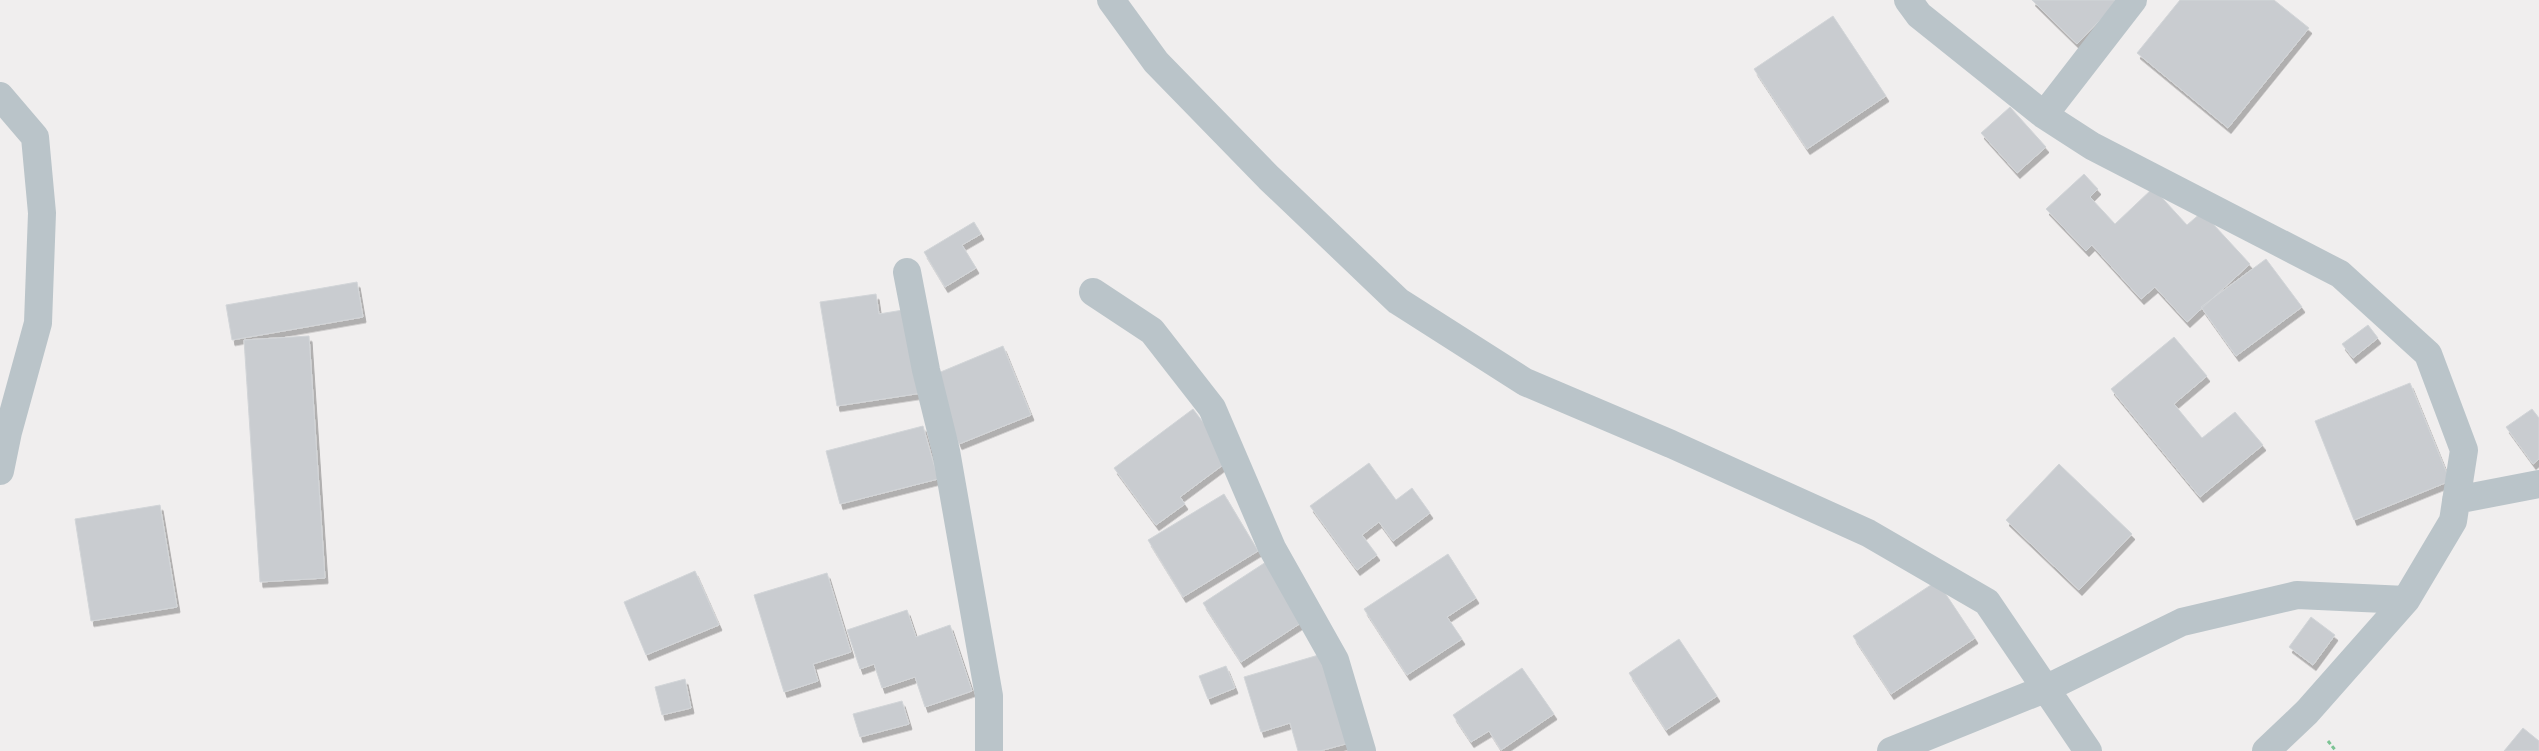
<svg xmlns="http://www.w3.org/2000/svg" width="2539" height="751" viewBox="0 0 2539 751" font-family="Rubik,sans-serif">
	<defs>
		<filter id="shadow"><feDropShadow dx="3" dy="5.5" stdDeviation="0" flood-color="#0004"/></filter>
	</defs>
	<rect width="100%" height="100%" fill="#f0eeee"/>
	<!-- building -->
	<path fill="#c9ccd0" stroke="#d2d5d8" filter="url(#shadow)" d="M2032,0H2119L2077,44Z
		M2180,0H2274L2309,28L2228,128L2137,53Z
		M1833,16L1886,96L1807,149L1754,69Z
		M2010,107L2046,147L2017,173L1981,133Z
		M2084,174L2098,189L2090,197L2115,224L2153,188L2187,225L2202,212L2250,264L2187,322L2155,287L2141,299L2092,245L2086,251L2046,209Z
		M974,222L981,234L962,245L976,268L945,287L924,252Z
		M2266,259L2302,307L2236,356L2201,307Z
		M357,282L363,317L232,340L226,305Z
		M876,294L879,314L909,309L922,393L837,406L820,302Z
		M2368,325L2378,338L2353,358L2342,344Z
		M309,336L325,578L260,582L244,340Z
		M2174,337L2207,376L2174,404L2202,438L2235,412L2263,445L2200,497L2111,389Z
		M1003,346L1031,415L959,444L931,376Z
		M2410,383L2450,481L2354,520L2315,421Z
		M1193,409L1231,459L1180,497L1185,504L1156,525L1114,468Z
		M2532,409L2539,418V459L2533,464L2506,427Z
		M923,426L938,479L840,504L826,451Z
		M1369,463L1396,500L1412,488L1430,513L1393,541L1379,522L1362,535L1377,555L1357,570L1310,506Z
		M2059,464L2132,534L2079,590L2006,520Z
		M1224,494L1258,551L1183,597L1148,540Z
		M160,505L177,607L91,621L75,519Z
		M1448,554L1476,598L1447,617L1462,639L1407,675L1364,609Z
		M1269,560L1307,619L1241,662L1203,603Z
		M695,571L719,625L646,655L624,602Z
		M827,573L851,652L813,664L818,681L784,692L754,595Z
		M1937,581L1975,638L1891,694L1853,636Z
		M907,610L916,637L950,625L972,691L925,707L915,677L882,688L874,664L860,669L847,630Z
		M2311,617L2335,635L2313,665L2289,647Z
		M1679,639L1717,696L1666,730L1629,673Z
		M1322,654L1349,743L1320,751H1298L1290,723L1261,732L1244,677Z
		M1226,666L1235,688L1208,699L1199,676Z
		M1522,668L1554,714L1501,750L1489,731L1471,742L1453,715Z
		M685,679L691,708L662,715L655,687Z
		M902,701L909,724L860,737L853,714Z
		M2523,728L2539,741V751H2504Z"/>
	<g fill="none" stroke-linecap="round" stroke-linejoin="round">
		<!-- path -->
		<path stroke="#7cc394" stroke-width="3" stroke-dasharray="4 2.5" stroke-linecap="butt" d="M2328,741L2336,751"/>
		<!-- minor -->
		<path stroke="#bac4c9" stroke-width="28" d="M1111,0L1156,62L1269,178L1398,301L1525,382L1671,444L1868,533L1987,602L2088,751
			M1908,0L1919,15L2044,115L2092,146L2340,274L2428,354L2464,450L2453,521L2406,600L2307,712L2266,751
			M0,96L35,137L42,213L38,323L8,432L0,471
			M2044,115L2133,0
			M907,272L926,370L946,451L989,696V751
			M1093,292L1152,331L1212,408L1272,548L1335,660L1362,751
			M2456,500L2539,484
			M1891,751L2047,688L2182,622L2297,595L2406,600"/>
	</g>
</svg>
